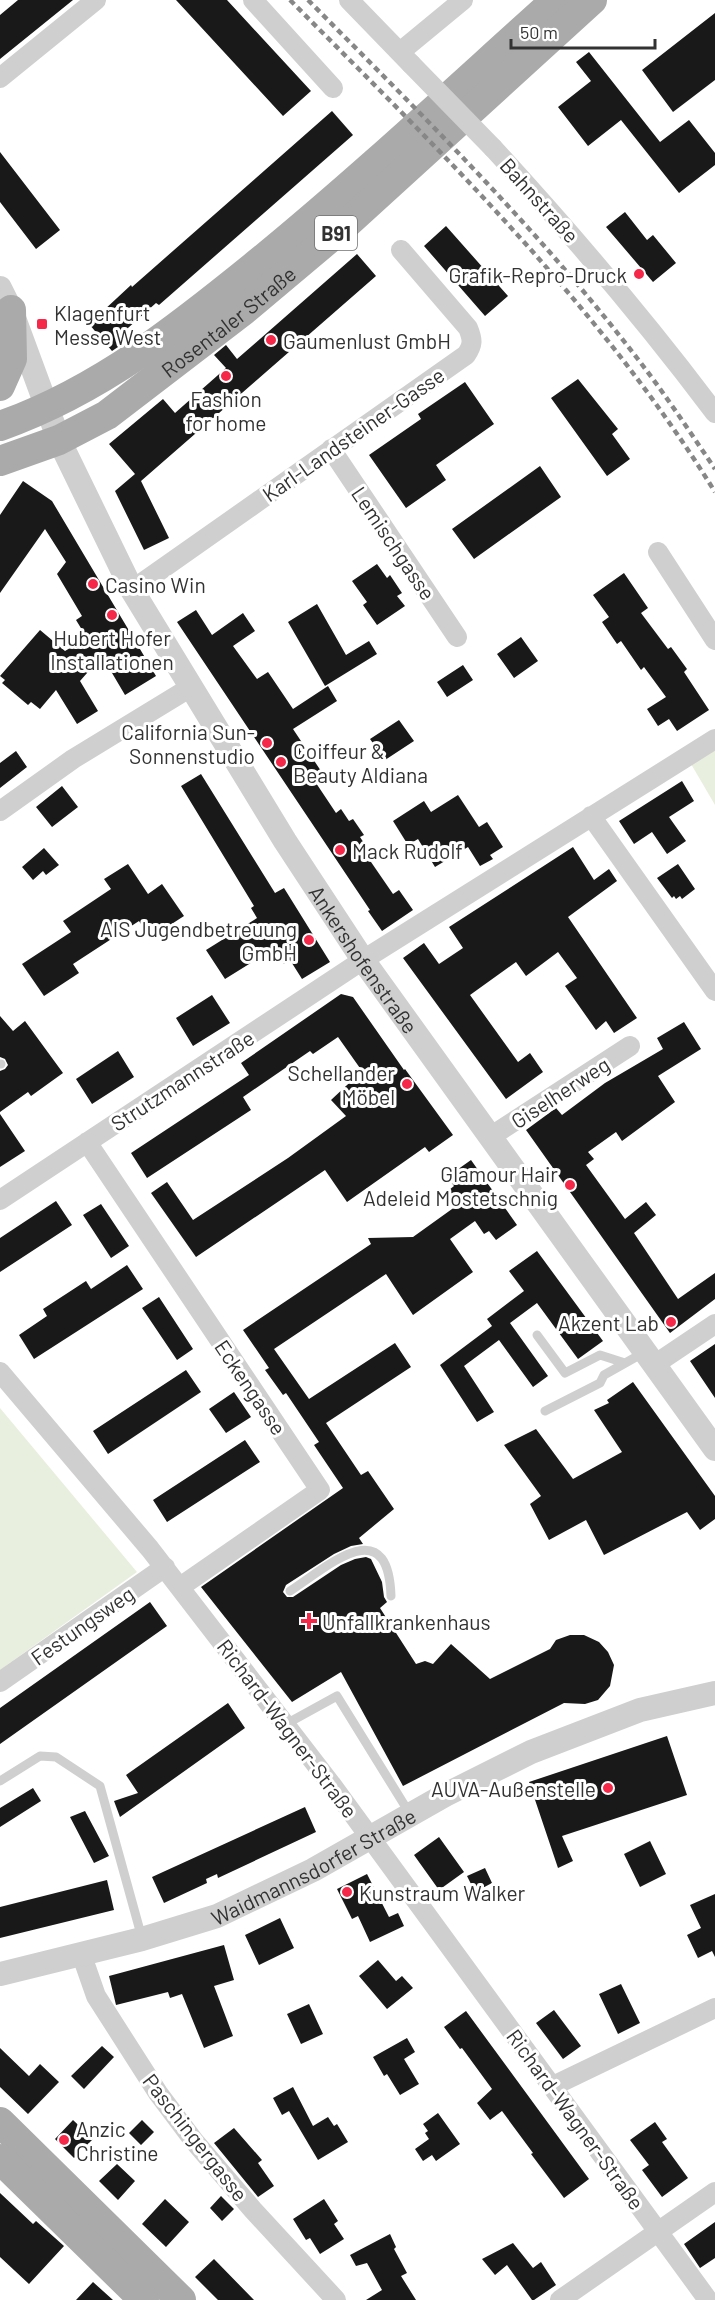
<svg xmlns="http://www.w3.org/2000/svg" width="715" height="2300" viewBox="0 0 715 2300" font-family="Barlow,sans-serif">
	<rect width="100%" height="100%" fill="#fff"/>
	<!-- green -->
	<path fill="#e9efdf" d="M715,749V805L691,764Z
		M0,1408L137,1572L0,1670Z"/>
	<!-- building -->
	<path fill="#191919" d="M18,0H73L0,59V15Z
		M176,0H227L311,91L283,116Z
		M715,13V80L673,112L642,70Z
		M589,52L660,142L689,120L715,153V165L679,193L621,120L588,146L558,107L591,81L576,62Z
		M332,111L353,135L159,305L156,303L119,336L124,343L112,351L89,324L131,285L132,287Z
		M0,152L60,230L36,249L0,202Z
		M625,212L647,240L653,235L676,263L653,282L606,227Z
		M446,226L508,296L485,316L424,246Z
		M357,254L376,276L141,481L169,538L144,550L115,491L135,474L109,444L163,399L175,413L226,368L214,355L226,345L237,359Z
		M578,379L618,429L612,434L630,459L607,476L551,398Z
		M465,382L494,424L436,465L446,480L406,508L369,455L421,419L418,414Z
		M540,466L561,497L474,559L452,529Z
		M23,481L52,501L156,676L125,695L102,656L80,681L98,711L77,724L56,690L40,709L31,702L28,705L2,683L5,680L0,676L40,630L65,651L87,638L76,620L82,616L57,574L66,562L45,529L0,593V515Z
		M377,564L387,578L390,575L402,593L397,596L405,606L377,625L363,605L367,602L352,581Z
		M624,573L648,608L641,613L668,649L671,647L687,669L684,672L709,710L677,731L669,719L658,726L647,709L666,697L644,667L641,670L621,641L617,644L602,622L609,617L593,595Z
		M317,604L346,655L369,641L377,654L325,686L288,622Z
		M196,610L212,635L243,613L255,631L233,646L257,679L268,672L293,709L328,686L337,701L293,729L321,771L312,777L336,813L341,809L349,821L353,819L364,835L360,837L375,860L371,862L393,894L399,890L413,910L382,931L368,911L370,910L177,622Z
		M521,637L538,661L514,678L497,654Z
		M463,665L473,680L447,697L437,682Z
		M399,720L414,741L385,760L370,739Z
		M16,751L27,767L0,788V763Z
		M201,774L275,893L284,888L330,962L302,979L290,960L284,964L275,948L225,979L206,950L257,918L251,908L254,906L181,786Z
		M682,781L694,801L669,817L686,841L667,854L652,832L634,844L619,821Z
		M62,786L78,807L52,827L36,807Z
		M458,795L479,827L487,822L503,847L490,855L493,859L480,866L468,847L435,867L418,839L408,845L393,821L424,801L431,812Z
		M573,847L594,880L609,869L617,881L568,917L637,1018L614,1033L606,1021L596,1030L565,986L577,978L558,952L526,976L516,962L470,995L518,1062L530,1053L543,1072L506,1099L403,958L424,943L439,964L463,948L449,927Z
		M44,848L59,865L46,875L43,871L33,880L22,867Z
		M128,864L148,894L162,884L184,916L150,938L139,921L73,964L79,973L44,996L22,964L71,932L63,921L111,889L104,879Z
		M678,864L695,889L682,899L680,896L676,899L674,896L672,898L657,878Z
		M341,994L353,997L404,1070L405,1069L453,1135L429,1152L425,1147L347,1202L325,1170L196,1257L151,1193L167,1182L193,1220L288,1158L346,1116L331,1100L362,1071L338,1037L313,1054L310,1051L243,1097L251,1110L147,1178L131,1153L249,1075L241,1063Z
		M212,995L230,1023L193,1046L176,1018Z
		M0,1016L13,1031L25,1021L63,1073L31,1096L28,1092L0,1112V1071L5,1069L8,1065L5,1059L0,1057Z
		M684,1022L701,1049L658,1076L675,1102L622,1141L616,1132L588,1152L594,1159L586,1165L625,1219L646,1202L656,1215L634,1233L678,1299L715,1273V1299L670,1333L526,1130L556,1108L562,1115L605,1083L663,1049L657,1038Z
		M118,1051L134,1077L92,1104L76,1079Z
		M0,1114L25,1151L0,1167Z
		M471,1160L517,1225L496,1240L489,1231L484,1234L475,1221L450,1239L473,1272L413,1315L386,1274L274,1349L309,1399L395,1343L411,1367L326,1423L361,1475L368,1471L394,1509L359,1538L363,1544L351,1546L334,1554L286,1585L283,1592L287,1597H293L341,1565L355,1559L366,1557L371,1559L382,1582L384,1597L387,1602L380,1608L416,1664L425,1661L433,1664L451,1644L490,1679L550,1649L556,1640L570,1635H584L599,1642L608,1652L614,1665L610,1686L598,1700L585,1704L564,1703L403,1786L341,1672L292,1702L201,1587L343,1488L314,1445L319,1442L286,1393L283,1395L265,1370L269,1368L243,1330L371,1244L368,1238L413,1237L459,1204L449,1190L454,1186L447,1177Z
		M56,1201L72,1225L0,1272V1238Z
		M101,1204L129,1246L111,1258L83,1215Z
		M537,1251L603,1341L578,1359L537,1303L510,1323L548,1376L533,1387L499,1340L464,1366L494,1412L477,1422L440,1365L492,1326L487,1319L524,1291L509,1271Z
		M127,1265L143,1289L34,1359L19,1335L47,1316L43,1309L86,1281L91,1289Z
		M159,1297L193,1349L177,1360L142,1308Z
		M715,1344V1398L690,1361Z
		M186,1370L201,1392L108,1454L93,1431Z
		M633,1382L715,1496V1519L700,1530L687,1512L604,1555L586,1520L549,1540L530,1504L541,1496L504,1445L536,1429L573,1479L622,1452L594,1410L609,1403L607,1400Z
		M234,1392L251,1417L226,1433L209,1409Z
		M245,1440L260,1462L167,1522L153,1500Z
		M150,1602L167,1626L0,1744V1708Z
		M228,1703L245,1728L120,1817L114,1801L138,1793L126,1775Z
		M667,1736L687,1795L562,1836L573,1861L558,1868L529,1782Z
		M33,1788L41,1801L0,1827V1808Z
		M305,1807L316,1832L218,1878L217,1874L206,1879L207,1883L164,1903L152,1877Z
		M85,1811L109,1856L94,1863L70,1817Z
		M439,1837L464,1872L439,1890L414,1855Z
		M650,1841L666,1874L640,1887L624,1854Z
		M485,1868L492,1883L475,1892L467,1876Z
		M367,1874L389,1917L398,1913L404,1926L370,1942L358,1916L352,1919L337,1889Z
		M107,1880L114,1910L0,1938V1907Z
		M715,1894V1957L712,1951L698,1958L687,1935L701,1928L690,1905Z
		M280,1918L294,1948L259,1965L245,1935Z
		M224,1945L234,1980L214,1986L233,2036L204,2048L182,1994L170,1998L168,1992L116,2005L109,1976Z
		M378,1960L396,1981L402,1976L413,1988L387,2009L359,1976Z
		M621,1984L640,2023L618,2034L599,1994Z
		M309,2004L323,2034L301,2044L287,2014Z
		M554,2010L581,2046L563,2059L536,2023Z
		M466,2011L589,2179L564,2198L531,2154L533,2153L502,2111L490,2120L477,2103L492,2089L462,2048L460,2049L444,2027Z
		M407,2038L415,2052L404,2059L419,2084L400,2095L387,2074L384,2076L373,2057Z
		M102,2046L114,2057L84,2089L71,2076Z
		M0,2048L29,2076L40,2064L59,2082L28,2114L0,2087Z
		M293,2087L313,2126L328,2117L334,2126L337,2124L348,2142L318,2160L289,2111L282,2115L273,2098Z
		M438,2113L460,2144L436,2161L432,2155L423,2161L415,2149L429,2139L425,2133L428,2131L423,2124Z
		M73,2120L93,2139L74,2158L55,2139Z
		M142,2120L154,2132L141,2145L129,2133Z
		M655,2122L667,2139L662,2142L688,2178L662,2197L642,2170L649,2165L630,2140Z
		M234,2128L262,2160L258,2163L274,2186L258,2197L214,2143Z
		M117,2164L135,2181L118,2200L99,2181Z
		M0,2193L33,2224L36,2221L64,2246L29,2284L0,2257Z
		M221,2196L234,2209L222,2221L210,2208Z
		M165,2199L189,2222L166,2247L142,2224Z
		M324,2199L338,2221L334,2224L344,2239L320,2254L310,2238L306,2240L293,2219Z
		M715,2222V2258L700,2268L684,2244Z
		M390,2234L396,2247L394,2249L407,2273L401,2276L416,2300H366L382,2290L367,2263L356,2266L350,2255Z
		M513,2243L533,2268L541,2262L556,2285L534,2300H532L507,2265L495,2275L482,2259Z
		M214,2259L254,2300H218L195,2277Z
		M93,2282L113,2300H76Z"/>
	<g fill="none" stroke-linecap="round" stroke-linejoin="round">
		<!-- service -->
		<path stroke="#cfcfcf" stroke-width="9" d="M0,1064H1
			M537,1335L565,1373L600,1355L625,1363
			M545,1411L600,1383L604,1375L643,1353
			M290,1591C327,1567 388,1510 391,1596
			M286,1724L337,1696L410,1814
			M0,1781L40,1756L56,1757L100,1786L142,1938"/>
		<!-- minor -->
		<path stroke="#cfcfcf" stroke-width="20" d="M253,0L333,88
			M349,0L411,64
			M400,52L463,0
			M0,78L96,0
			M493,148C571,233 646,321 715,413
			M331,449L457,637
			M658,552L715,640
			M132,590L466,355C473,345 473,340 468,328L401,250
			M0,811L73,759L191,687
			M591,816L715,991
			M490,1137L630,1046
			M87,1142L320,1490L180,1587
			M0,1200L363,960L715,739
			M654,1365L715,1324
			M0,1372L150,1549L331,1784L708,2300
			M0,1682L165,1567
			M82,1956L96,1996L158,2093L194,2141L253,2210L336,2300
			M553,2086L715,2008
			M560,2300L715,2192"/>
		<!-- tertiary -->
		<g stroke="#cfcfcf" stroke-width="24">
			<path id="s1" d="M0,288L11,310L59,440L132,590L285,841L363,960L715,1449"/>
			<path id="s2" d="M0,1974L142,1939L217,1916L313,1870L445,1795L531,1752L640,1710L715,1693"/>
		</g>
		<!-- primary -->
		<g stroke="#aaa" stroke-width="30">
			<path d="M0,386L12,359L11,310"/>
			<path d="M0,426C100,391 182,325 263,259C364,176 459,87 556,0"/>
			<path id="s3" d="M0,461L59,440L107,415L244,310L344,226L592,0"/>
			<path d="M0,2122L181,2300"/>
			<path d="M0,2159L144,2300"/>
		</g>
		<!-- rail -->
		<path stroke="#878787" stroke-width="4.5" stroke-dasharray="6 4.5" stroke-linecap="butt" d="M290,0C443,154 600,306 715,492
			M308,0C422,115 538,229 637,358C665,394 690,432 715,469"/>
		<!-- minor-bridge -->
		<path stroke="#cfcfcf" stroke-width="20" d="M411,64L493,148"/>
	</g>
	<!-- markers -->
	<g fill="#f5284a" stroke="#fff" stroke-width="2">
		<circle cx="639" cy="274" r="6"/>
		<rect x="36" y="318" width="12" height="12" rx="3"/>
		<circle cx="271" cy="340" r="6"/>
		<circle cx="226" cy="376" r="6"/>
		<circle cx="93" cy="584" r="6"/>
		<circle cx="112" cy="615" r="6"/>
		<circle cx="267" cy="743" r="6"/>
		<circle cx="281" cy="762" r="6"/>
		<circle cx="340" cy="850" r="6"/>
		<circle cx="309" cy="940" r="6"/>
		<circle cx="407" cy="1084" r="6"/>
		<circle cx="570" cy="1185" r="6"/>
		<circle cx="671" cy="1322" r="6"/>
		<path d="M306 1612h6v6h6v6h-6v6h-6v-6h-6v-6h6z"/>
		<circle cx="608" cy="1788" r="6"/>
		<circle cx="347" cy="1892" r="6"/>
		<circle cx="64" cy="2140" r="6"/>
	</g>
	<g text-anchor="middle" dominant-baseline="central" stroke-width="6" stroke-linejoin="round" paint-order="stroke">
		<!-- shield labels -->
		<rect fill="#fff" stroke="#707070" stroke-width="1.5" x="315" y="216" width="42" height="34" rx="4.5"/>
		<g font-size="20" font-weight="bold" fill="#323232">
			<text x="336" y="233">B91</text>
		</g>
		<!-- street labels -->
		<g font-size="21" fill="#323232" stroke="#fff">
			<text transform="translate(540 200) rotate(48)">Bahnstraße</text>
			<text stroke="none"><textPath href="#s3" startOffset="270">Rosentaler Straße</textPath></text>
			<text transform="translate(353 434) rotate(-35)">Karl-Landsteiner-Gasse</text>
			<text transform="translate(394 543) rotate(56)">Lemischgasse</text>
			<text stroke="none"><textPath href="#s1" startOffset="766">Ankershofenstraße</textPath></text>
			<text transform="translate(182 1080) rotate(-33)">Strutzmannstraße</text>
			<text transform="translate(560 1092) rotate(-33)">Giselherweg</text>
			<text transform="translate(251 1387) rotate(56)">Eckengasse</text>
			<text transform="translate(82 1625) rotate(-35)">Festungsweg</text>
			<text transform="translate(288 1728) rotate(53)">Richard-Wagner-Straße</text>
			<text stroke="none"><textPath href="#s2" startOffset="333">Waidmannsdorfer Straße</textPath></text>
			<text transform="translate(576 2119) rotate(54)">Richard-Wagner-Straße</text>
			<text transform="translate(196 2137) rotate(52)">Paschingergasse</text>
		</g>
		<!-- poi labels -->
		<g font-size="21" fill="#323232" stroke="#fff" text-anchor="start">
			<text x="627" y="274" text-anchor="end">Grafik-Repro-Druck</text>
			<text x="54" y="312">Klagenfurt<tspan x="54" dy="24">Messe West</tspan></text>
			<text x="283" y="340">Gaumenlust GmbH</text>
			<text x="226" y="398" text-anchor="middle">Fashion<tspan x="226" dy="24">for home</tspan></text>
			<text x="105" y="584">Casino Win</text>
			<text x="112" y="637" text-anchor="middle">Hubert Hofer<tspan x="112" dy="24">Installationen</tspan></text>
			<text x="255" y="731" text-anchor="end">California Sun-<tspan x="255" dy="24">Sonnenstudio</tspan></text>
			<text x="293" y="750">Coiffeur &amp;<tspan x="293" dy="24">Beauty Aldiana</tspan></text>
			<text x="352" y="850">Mack Rudolf</text>
			<text x="297" y="928" text-anchor="end">AIS Jugendbetreuung<tspan x="297" dy="24">GmbH</tspan></text>
			<text x="395" y="1072" text-anchor="end">Schellander<tspan x="395" dy="24">Möbel</tspan></text>
			<text x="558" y="1173" text-anchor="end">Glamour Hair<tspan x="558" dy="24">Adeleid Mostetschnig</tspan></text>
			<text x="659" y="1322" text-anchor="end">Akzent Lab</text>
			<text x="322" y="1621">Unfallkrankenhaus</text>
			<text x="596" y="1788" text-anchor="end">AUVA-Außenstelle</text>
			<text x="359" y="1892">Kunstraum Walker</text>
			<text x="76" y="2128">Anzic<tspan x="76" dy="24">Christine</tspan></text>
		</g>
	</g>
	<!-- scale -->
	<path d="M511 39v9h144v-9" fill="none" stroke="#323232" stroke-width="3"/>
	<text x="520" y="39" font-size="18" fill="#323232" stroke="#ffffff" stroke-width="4.5" paint-order="stroke">50 m</text>
</svg>
